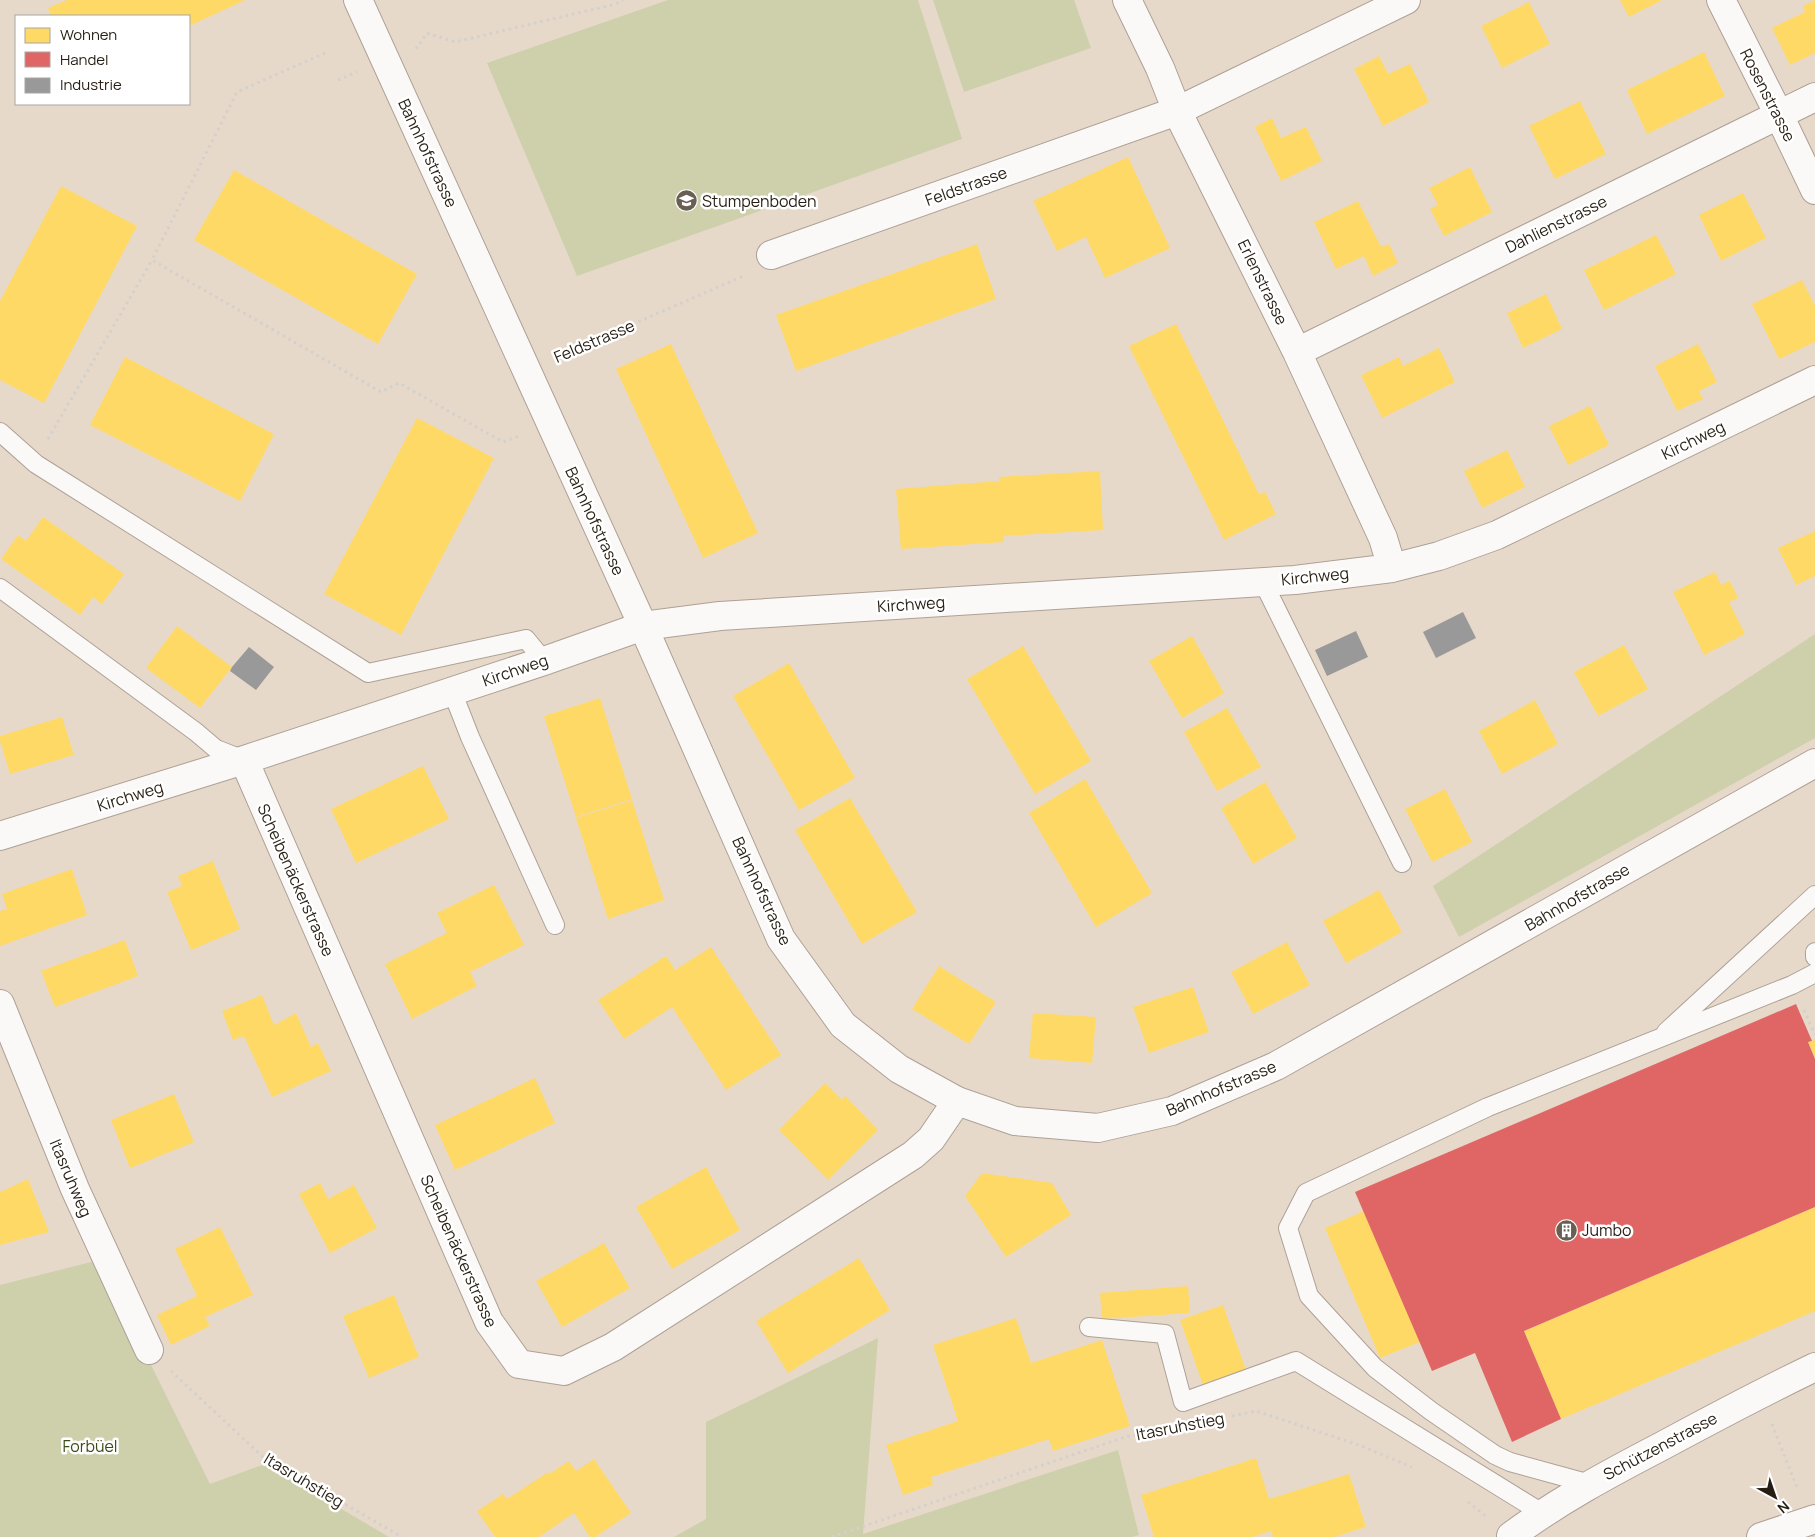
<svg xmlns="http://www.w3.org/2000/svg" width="1815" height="1537" viewBox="0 0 1815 1537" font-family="Manrope,sans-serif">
	<rect width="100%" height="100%" fill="#e7d9ca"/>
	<!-- green -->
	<path fill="#cdd0ab" d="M668,0H918L962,139L577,276L487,63Z
		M933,0H1074L1091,48L964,92Z
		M1815,634V738L1459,937L1433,886Z
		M99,1260L210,1484L265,1464L389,1537H0V1285Z
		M878,1338L863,1534L1118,1450L1139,1535L1132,1537H674L706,1519V1422Z"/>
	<!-- homes -->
	<path fill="#ffd966" d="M67,0H245L189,26V16H51L48,8Z
		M1620,0H1662L1629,17Z
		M1815,0V53L1790,65L1772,28L1805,12L1803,6Z
		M1529,2L1550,44L1502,68L1481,26Z
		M1704,52L1725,96L1647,134L1627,90Z
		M1379,56L1388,74L1410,64L1429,102L1383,126L1354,69Z
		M1580,101L1606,154L1555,179L1529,126Z
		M1272,118L1281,138L1306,127L1322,161L1281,181L1255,127Z
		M1128,157L1170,248L1105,278L1086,237L1057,251L1033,201Z
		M1470,167L1492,212L1444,236L1430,209L1438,205L1429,188Z
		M234,170L417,274L378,344L194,240Z
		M61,186L137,226L44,403L0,380V301Z
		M1743,193L1766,238L1721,261L1699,215Z
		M1358,201L1381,247L1389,244L1398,263L1373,276L1364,256L1336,269L1314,222Z
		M1656,235L1676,274L1604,310L1584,270Z
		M977,244L996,299L796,371L776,315Z
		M1802,280L1815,306V342L1779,359L1752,304Z
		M1546,294L1562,329L1523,348L1507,313Z
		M1176,324L1259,494L1265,492L1276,514L1224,540L1129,346Z
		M671,344L758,533L703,558L616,369Z
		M1698,344L1717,382L1699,391L1703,399L1677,411L1655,366Z
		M1439,348L1455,382L1382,418L1361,375L1399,357L1403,366Z
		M125,357L274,434L240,501L90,425Z
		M1590,406L1609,445L1568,465L1549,426Z
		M417,418L494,458L401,635L324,594Z
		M1507,450L1525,487L1482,508L1464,471Z
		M1100,471L1103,530L1003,536L1004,542L901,549L896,489L999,481V477Z
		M43,517L124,574L102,604L93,597L80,615L1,559L18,535L26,541Z
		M1815,531V576L1796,585L1778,548Z
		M1715,572L1721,585L1730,581L1738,598L1729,602L1745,634L1704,655L1673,592Z
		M177,626L232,667L200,708L146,668Z
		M1192,636L1224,693L1182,718L1149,661Z
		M1624,645L1648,689L1598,716L1574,672Z
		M1023,646L1091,761L1035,794L967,679Z
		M789,663L855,778L799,810L733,696Z
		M600,698L632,799L576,817L544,716Z
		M1535,700L1558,744L1502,774L1479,731Z
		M1227,708L1261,767L1217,791L1184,732Z
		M62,717L74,755L10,774L0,741V736Z
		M423,766L449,819L356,863L331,809Z
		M1085,779L1152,893L1096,927L1029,813Z
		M1265,782L1297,838L1253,864L1221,808Z
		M1445,789L1472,842L1432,862L1405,809Z
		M850,798L917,912L862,944L795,830Z
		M632,800L664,900L608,919L576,818Z
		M213,861L240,929L191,950L167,892L182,886L178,876Z
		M72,869L87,915L0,946V911L7,909L2,894Z
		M494,885L524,945L470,972L477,986L412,1019L385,964L447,933L437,913Z
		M1379,890L1402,932L1346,963L1323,921Z
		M125,940L138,976L55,1007L41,971Z
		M1287,942L1310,985L1253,1014L1231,972Z
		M711,947L781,1055L726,1090L672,1007L624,1039L598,1000L666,956L675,970Z
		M939,966L996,1002L969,1044L912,1009Z
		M1193,987L1209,1032L1149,1053L1133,1007Z
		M262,995L274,1025L296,1013L311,1047L318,1043L331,1071L272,1097L244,1036L233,1040L222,1011Z
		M1033,1013L1096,1017L1092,1063L1029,1058Z
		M1815,1040V1058L1808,1042Z
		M535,1078L555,1123L455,1170L435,1125Z
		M825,1083L842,1100L845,1096L878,1130L828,1180L779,1130Z
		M174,1094L194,1142L130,1168L111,1120Z
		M706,1167L740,1230L672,1269L636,1207Z
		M982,1173L1052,1183L1071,1215L1006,1257L965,1196Z
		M28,1179L49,1232L0,1245V1192Z
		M320,1183L328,1199L354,1185L377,1228L330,1253L299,1194Z
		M1815,1207V1311L1561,1419L1524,1331Z
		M1364,1211L1420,1342L1380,1358L1325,1228Z
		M220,1227L253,1295L205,1317L210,1326L171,1345L157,1315L197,1296L175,1249Z
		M604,1243L630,1288L562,1327L536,1281Z
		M859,1258L890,1310L788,1373L756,1321Z
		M1188,1286L1190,1313L1102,1319L1100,1293Z
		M394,1295L419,1357L369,1378L343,1316Z
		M1223,1305L1246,1370L1203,1385L1180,1320Z
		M1016,1318L1031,1363L1102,1340L1130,1426L1053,1451L1049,1439L931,1477L933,1485L903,1495L886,1445L958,1421L933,1345Z
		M1256,1458L1269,1499L1349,1474L1366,1527L1334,1537H1273L1271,1531L1252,1537H1154L1141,1495Z
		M594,1459L631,1513L595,1537H590L574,1513L539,1537H495L477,1511L503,1494L507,1499L548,1472L549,1474L569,1461L576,1471Z"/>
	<!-- shops -->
	<path fill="#e06666" d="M1796,1004L1812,1041L1808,1042L1815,1059V1207L1524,1331L1561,1419L1512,1442L1475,1353L1432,1371L1355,1192Z"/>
	<!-- industry -->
	<path fill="#999" d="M1463,612L1476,638L1436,658L1423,632Z
		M1356,631L1368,657L1327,676L1315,650Z
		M249,647L274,667L256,690L230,671L232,667Z"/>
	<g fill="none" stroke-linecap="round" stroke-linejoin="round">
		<defs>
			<path id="lane" d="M0,432L36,464L368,673L526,639L544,661
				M1263,582L1402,863
				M0,588L196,732L216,749L244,760
				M452,691L470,737L555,925
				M1815,952V957
				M1666,1032L1815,895
				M1089,1327L1165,1334L1183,1402L1296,1361L1542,1513
				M1590,1484L1510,1462L1495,1455L1431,1411L1375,1368L1309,1296L1288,1228L1306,1193L1488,1107L1792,985L1815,973"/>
			<path id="street" d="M1127,0L1160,68L1177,111L1297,352L1383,538L1392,568
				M1721,0L1779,115L1815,190
				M771,255L1177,111L1406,0
				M1297,352L1815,97
				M244,760L489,1322L519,1364L564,1371L613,1347L913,1155L931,1139L957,1101
				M0,836L244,760L544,661L643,626L720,616L1295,580L1392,568L1439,556L1497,535L1815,380
				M0,1004L75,1189L149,1350
				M1511,1536C1558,1501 1610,1473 1662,1446C1712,1419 1763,1392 1815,1367"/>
			<path id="secondary" d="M358,0L643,626L781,939L843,1025L899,1069L957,1101L1015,1121L1098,1128L1172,1111L1276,1066L1815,763"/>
			<path id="primary" d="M1761,1537L1815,1519"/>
		</defs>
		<!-- lane casing -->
		<use href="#lane" stroke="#ada196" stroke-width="20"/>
		<!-- street casing -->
		<use href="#street" stroke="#ada196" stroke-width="30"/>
		<!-- secondary casing -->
		<use href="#secondary" stroke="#ada196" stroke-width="30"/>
		<!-- primary casing -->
		<use href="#primary" stroke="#ada196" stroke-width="30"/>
		<!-- path -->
		<path stroke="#d4d0cb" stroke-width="3" stroke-dasharray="2.5 4" stroke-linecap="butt" d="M416,49L427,33L455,42L616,4L623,0
			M325,53L237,92L152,260L381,392L399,383L503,442L522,435
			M338,80L357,72
			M555,358L746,275
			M48,439L152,260
			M1804,1010L1815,1035
			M171,1371L263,1457L402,1537
			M1232,1416L1256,1411L1359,1445L1412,1467
			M1772,1424L1798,1490
			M1468,1502L1487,1517
			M832,1537L1125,1437L1172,1428"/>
		<!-- lane -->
		<use href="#lane" stroke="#fbf9f7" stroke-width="18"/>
		<!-- street -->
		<use href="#street" stroke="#fbf9f7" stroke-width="28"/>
		<!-- secondary -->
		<use href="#secondary" stroke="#fbf9f7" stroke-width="28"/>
		<!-- primary -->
		<use href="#primary" stroke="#fbf9f7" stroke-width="28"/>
	</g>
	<!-- icons -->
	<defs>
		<symbol id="school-disc" viewBox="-11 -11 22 22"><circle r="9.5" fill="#6a5f53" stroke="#fff"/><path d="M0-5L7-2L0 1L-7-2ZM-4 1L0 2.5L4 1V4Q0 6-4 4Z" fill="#fff"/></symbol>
		<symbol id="building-disc" viewBox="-11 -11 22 22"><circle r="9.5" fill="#6a5f53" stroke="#fff"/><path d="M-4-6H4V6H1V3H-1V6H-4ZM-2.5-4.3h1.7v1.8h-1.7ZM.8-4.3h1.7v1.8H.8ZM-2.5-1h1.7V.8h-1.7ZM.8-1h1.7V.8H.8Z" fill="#fff"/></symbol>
	</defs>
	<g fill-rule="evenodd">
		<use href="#school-disc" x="674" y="188" width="25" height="25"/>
		<use href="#building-disc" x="1554" y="1218" width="25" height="25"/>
	</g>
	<g text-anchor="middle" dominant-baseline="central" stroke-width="5" stroke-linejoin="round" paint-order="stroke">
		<!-- street labels -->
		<g font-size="16" fill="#271e13" stroke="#fff">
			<text transform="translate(1768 95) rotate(63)">Rosenstrasse</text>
			<text transform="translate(428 153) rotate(65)">Bahnhofstrasse</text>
			<text transform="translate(966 186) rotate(-20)">Feldstrasse</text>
			<text transform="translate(1556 224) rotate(-26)">Dahlienstrasse</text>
			<text transform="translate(1263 282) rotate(64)">Erlenstrasse</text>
			<text transform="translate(594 341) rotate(-23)">Feldstrasse</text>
			<text transform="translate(1693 440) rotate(-26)">Kirchweg</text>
			<text transform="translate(595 521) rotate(65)">Bahnhofstrasse</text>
			<text transform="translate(1315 576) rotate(-6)">Kirchweg</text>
			<text transform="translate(911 604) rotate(-4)">Kirchweg</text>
			<text transform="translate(515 670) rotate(-19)">Kirchweg</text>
			<text transform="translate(130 796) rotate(-17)">Kirchweg</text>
			<text transform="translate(296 880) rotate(66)">Scheibenäckerstrasse</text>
			<text transform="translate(762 891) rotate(65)">Bahnhofstrasse</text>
			<text transform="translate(1577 897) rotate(-30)">Bahnhofstrasse</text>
			<text transform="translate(1221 1088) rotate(-23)">Bahnhofstrasse</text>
			<text transform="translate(71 1178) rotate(67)">Itasruhweg</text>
			<text transform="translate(459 1251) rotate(66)">Scheibenäckerstrasse</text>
			<text transform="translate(1180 1426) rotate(-11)">Itasruhstieg</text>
			<text transform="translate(1660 1446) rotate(-28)">Schützenstrasse</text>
			<text transform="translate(304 1480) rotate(31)">Itasruhstieg</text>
		</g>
		<!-- poi labels -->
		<g font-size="16" fill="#271e13" stroke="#fff" text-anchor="start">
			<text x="702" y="201">Stumpenboden</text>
			<text x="1582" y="1230">Jumbo</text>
		</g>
		<!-- park labels -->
		<g font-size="16" fill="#3d4a1a" stroke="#fff">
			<text x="90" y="1446">Forbüel</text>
		</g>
	</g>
	<!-- legend -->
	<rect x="15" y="15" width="175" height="90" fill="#ffffff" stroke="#a9a5a1"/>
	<rect x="25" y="28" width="25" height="15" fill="#ffd966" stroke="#a9a5a1"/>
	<text x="60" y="40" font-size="15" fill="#271e13">Wohnen</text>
	<rect x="25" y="52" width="25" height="15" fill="#e06666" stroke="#a9a5a1"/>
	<text x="60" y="65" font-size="15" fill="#271e13">Handel</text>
	<rect x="25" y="78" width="25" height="15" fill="#999999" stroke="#a9a5a1"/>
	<text x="60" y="90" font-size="15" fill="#271e13">Industrie</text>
	<!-- north arrow -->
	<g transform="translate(1775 1497) rotate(140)" stroke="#ffffff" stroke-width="4" paint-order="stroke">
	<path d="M0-4L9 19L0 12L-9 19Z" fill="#271e13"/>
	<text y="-8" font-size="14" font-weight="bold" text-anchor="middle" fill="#271e13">N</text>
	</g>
</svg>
